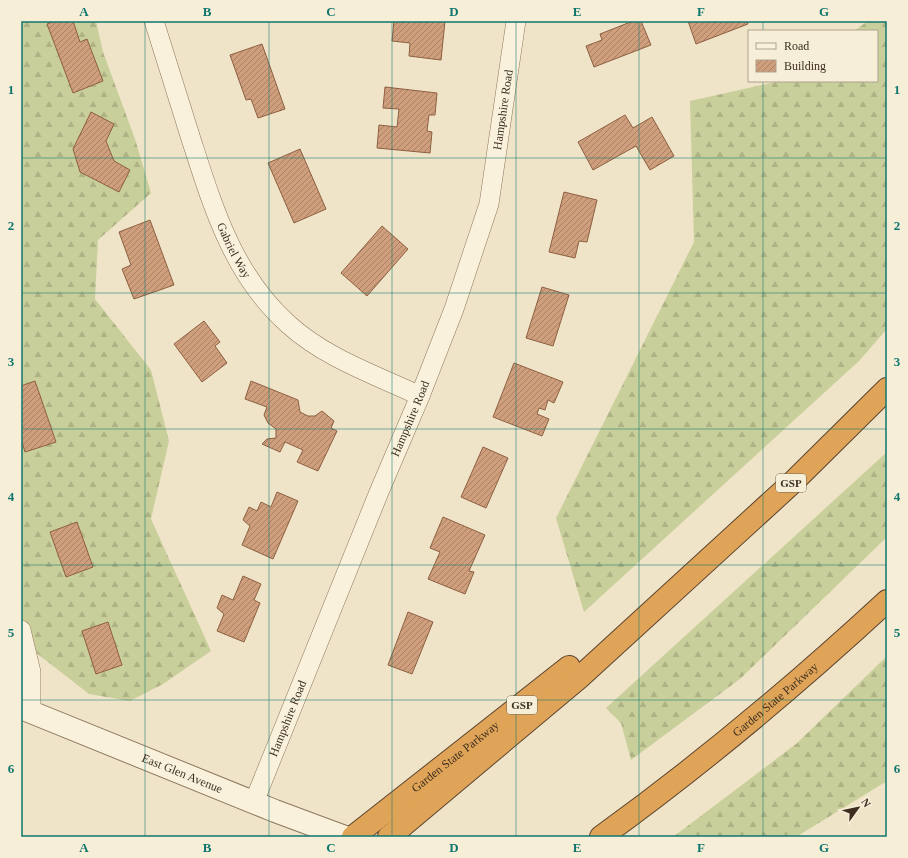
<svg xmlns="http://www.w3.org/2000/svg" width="908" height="858" viewBox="0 0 908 858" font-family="'Times New Roman',serif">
	<defs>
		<pattern id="forest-firs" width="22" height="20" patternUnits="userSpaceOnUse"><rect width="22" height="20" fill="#c9cf9b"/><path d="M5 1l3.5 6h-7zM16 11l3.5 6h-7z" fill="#aeb285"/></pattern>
		<pattern id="building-hatch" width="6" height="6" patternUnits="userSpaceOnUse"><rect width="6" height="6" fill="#cf9f7d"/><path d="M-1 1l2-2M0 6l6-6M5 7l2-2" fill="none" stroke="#a98266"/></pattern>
	</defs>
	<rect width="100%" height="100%" fill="#f0e4c8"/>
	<!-- forest -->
	<path fill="url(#forest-firs)" d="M21,21H96L103,52L135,139L151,193L98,240L95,299L151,370L169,441L151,519L211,651L163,684L130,701L89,694L21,641Z
		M868,21H887V329L859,361L584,612L556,518L694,242L690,101L780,81H877V31H854Z
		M887,452V537L740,679L631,760L621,723L606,708Z
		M887,656V781L796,837H673L796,744Z"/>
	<!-- building -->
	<path fill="url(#building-hatch)" stroke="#8d5f41" d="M55,21H73L80,42L87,39L103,81L73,93L47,24Z
		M394,21H445L441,60L409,56L410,43L392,41Z
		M633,21H641L651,45L594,67L586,46L602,40L600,34Z
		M688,21H747L748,24L696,44Z
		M262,44L285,109L258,118L251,99L246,100L230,55Z
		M385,87L437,93L435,115H429L427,131L432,132L430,153L377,148L379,125L397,127L399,109L383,108Z
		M91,112L114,124L106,141L114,161L130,170L119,192L80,172L73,149Z
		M625,115L633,128L652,117L674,156L650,170L636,146L593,170L578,142Z
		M300,149L326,209L294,223L268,163Z
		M564,192L597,200L587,242L579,241L575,258L549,252Z
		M150,220L174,285L134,299L122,269L131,265L119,232Z
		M382,226L408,249L367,296L341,273Z
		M542,287L569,295L553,346L526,338Z
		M204,321L220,342L215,346L227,363L202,382L174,344Z
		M514,363L563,382L554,403L548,400L545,410L539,408L537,414L549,419L542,436L493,417Z
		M35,381L56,442L25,452L21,439V386Z
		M251,381L298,400L300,412L308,416H315L322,411L334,421L331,428L337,431L318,471L297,462L303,450L285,442L280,452L262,444L267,439L276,438V429L268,423L264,415L267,407L245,399Z
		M483,447L508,458L486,508L461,497Z
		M277,492L298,501L273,559L242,545L250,526L243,520L249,507L257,511L261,502L271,507Z
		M443,517L485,535L469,571L474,572L465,594L428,579L440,552L430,548Z
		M77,522L93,567L66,577L50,532Z
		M243,576L261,584L254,600L260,603L244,642L217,631L224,614L217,608L222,595L233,600Z
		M408,612L433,622L412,674L388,665Z
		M108,622L122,665L96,674L82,631Z"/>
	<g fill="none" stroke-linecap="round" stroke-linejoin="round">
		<defs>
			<g id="minor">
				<path id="s1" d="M154,21C166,60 179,100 191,139C213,207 233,275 288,324C325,358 376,375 420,396"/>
				<path d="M21,630L31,672V711"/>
				<path id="s2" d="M254,802L379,492L420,396L454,309L489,204L516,21"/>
			</g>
			<g id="tertiary">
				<path id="s3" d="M21,708L275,811L345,837"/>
			</g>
			<g id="motorway">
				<path id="s4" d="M353,837L569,667"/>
				<path d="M389,837L581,676L792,483L887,389"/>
				<path id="s5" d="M601,837C702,764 796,685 887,601"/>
			</g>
		</defs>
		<!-- minor casing -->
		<use href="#minor" stroke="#8d765c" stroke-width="20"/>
		<!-- tertiary casing -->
		<use href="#tertiary" stroke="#8d765c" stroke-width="24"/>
		<!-- motorway casing -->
		<use href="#motorway" stroke="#5b4430" stroke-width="24"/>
		<!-- minor -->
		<use href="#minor" stroke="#faf1dc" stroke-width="19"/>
		<!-- tertiary -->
		<use href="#tertiary" stroke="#faf1dc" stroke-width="22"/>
		<!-- motorway -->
		<use href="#motorway" stroke="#e0a458" stroke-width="22"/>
	</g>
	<!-- grid -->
	<path fill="none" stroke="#0f766e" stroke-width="1" stroke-opacity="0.55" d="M145,21V837M269,21V837M392,21V837M516,21V837M639,21V837M763,21V31M763,81V837M21,158H887M21,293H887M21,429H887M21,565H887M21,700H887"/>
	<g text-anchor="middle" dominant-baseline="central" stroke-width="4" stroke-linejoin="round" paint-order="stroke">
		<!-- shield labels -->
		<g fill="#f7eed8" stroke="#756857" stroke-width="1">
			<rect x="776" y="474" width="30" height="18" rx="3"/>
			<rect x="507" y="696" width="30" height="18" rx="3"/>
		</g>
		<g font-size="11" font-weight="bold" fill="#3d2e20">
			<text x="791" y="483">GSP</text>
			<text x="522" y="705">GSP</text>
		</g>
		<!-- street labels -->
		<g font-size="12" fill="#3d2e20" stroke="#f7eed8">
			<text stroke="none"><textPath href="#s2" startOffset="738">Hampshire Road</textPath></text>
			<text stroke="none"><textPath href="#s1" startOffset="243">Gabriel Way</textPath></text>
			<text stroke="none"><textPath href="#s2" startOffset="414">Hampshire Road</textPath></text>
			<text stroke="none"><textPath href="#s5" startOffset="222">Garden State Parkway</textPath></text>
			<text stroke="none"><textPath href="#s2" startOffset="90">Hampshire Road</textPath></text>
			<text stroke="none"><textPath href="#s4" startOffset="130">Garden State Parkway</textPath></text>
			<text stroke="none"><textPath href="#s3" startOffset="174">East Glen Avenue</textPath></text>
		</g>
	</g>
	<!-- border -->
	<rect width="908" height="858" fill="none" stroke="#f7eed8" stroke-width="44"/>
	<!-- legend -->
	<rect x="748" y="30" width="130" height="52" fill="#f7eed8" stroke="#ada18e"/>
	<rect x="756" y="43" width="20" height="6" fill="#faf1dc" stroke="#ada18e"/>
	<text x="784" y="50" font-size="12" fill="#3d2e20">Road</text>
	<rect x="756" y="60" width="20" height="12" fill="url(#building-hatch)" stroke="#ada18e"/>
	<text x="784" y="70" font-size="12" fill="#3d2e20">Building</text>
	<!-- north arrow -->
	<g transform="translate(858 808) rotate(57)" stroke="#f7eed8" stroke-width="3" paint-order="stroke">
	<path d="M0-3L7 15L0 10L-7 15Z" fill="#3d2e20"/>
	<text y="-6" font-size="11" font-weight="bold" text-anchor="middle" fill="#3d2e20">N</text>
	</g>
	<rect x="22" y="22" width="864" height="814" fill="none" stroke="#0f766e" stroke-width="1.5"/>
	<g font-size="13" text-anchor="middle" font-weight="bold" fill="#0f766e">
		<text x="84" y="16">A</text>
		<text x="207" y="16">B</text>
		<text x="331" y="16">C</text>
		<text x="454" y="16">D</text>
		<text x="577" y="16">E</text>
		<text x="701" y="16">F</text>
		<text x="824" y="16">G</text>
		<text x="11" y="94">1</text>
		<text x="897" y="94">1</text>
		<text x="11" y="230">2</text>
		<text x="897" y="230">2</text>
		<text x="11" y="366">3</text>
		<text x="897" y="366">3</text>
		<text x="11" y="501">4</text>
		<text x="897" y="501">4</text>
		<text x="11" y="637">5</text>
		<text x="897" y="637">5</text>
		<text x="11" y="773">6</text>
		<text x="897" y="773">6</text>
		<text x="84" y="852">A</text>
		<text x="207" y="852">B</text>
		<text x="331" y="852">C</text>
		<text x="454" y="852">D</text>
		<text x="577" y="852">E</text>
		<text x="701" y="852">F</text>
		<text x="824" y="852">G</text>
	</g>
</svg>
